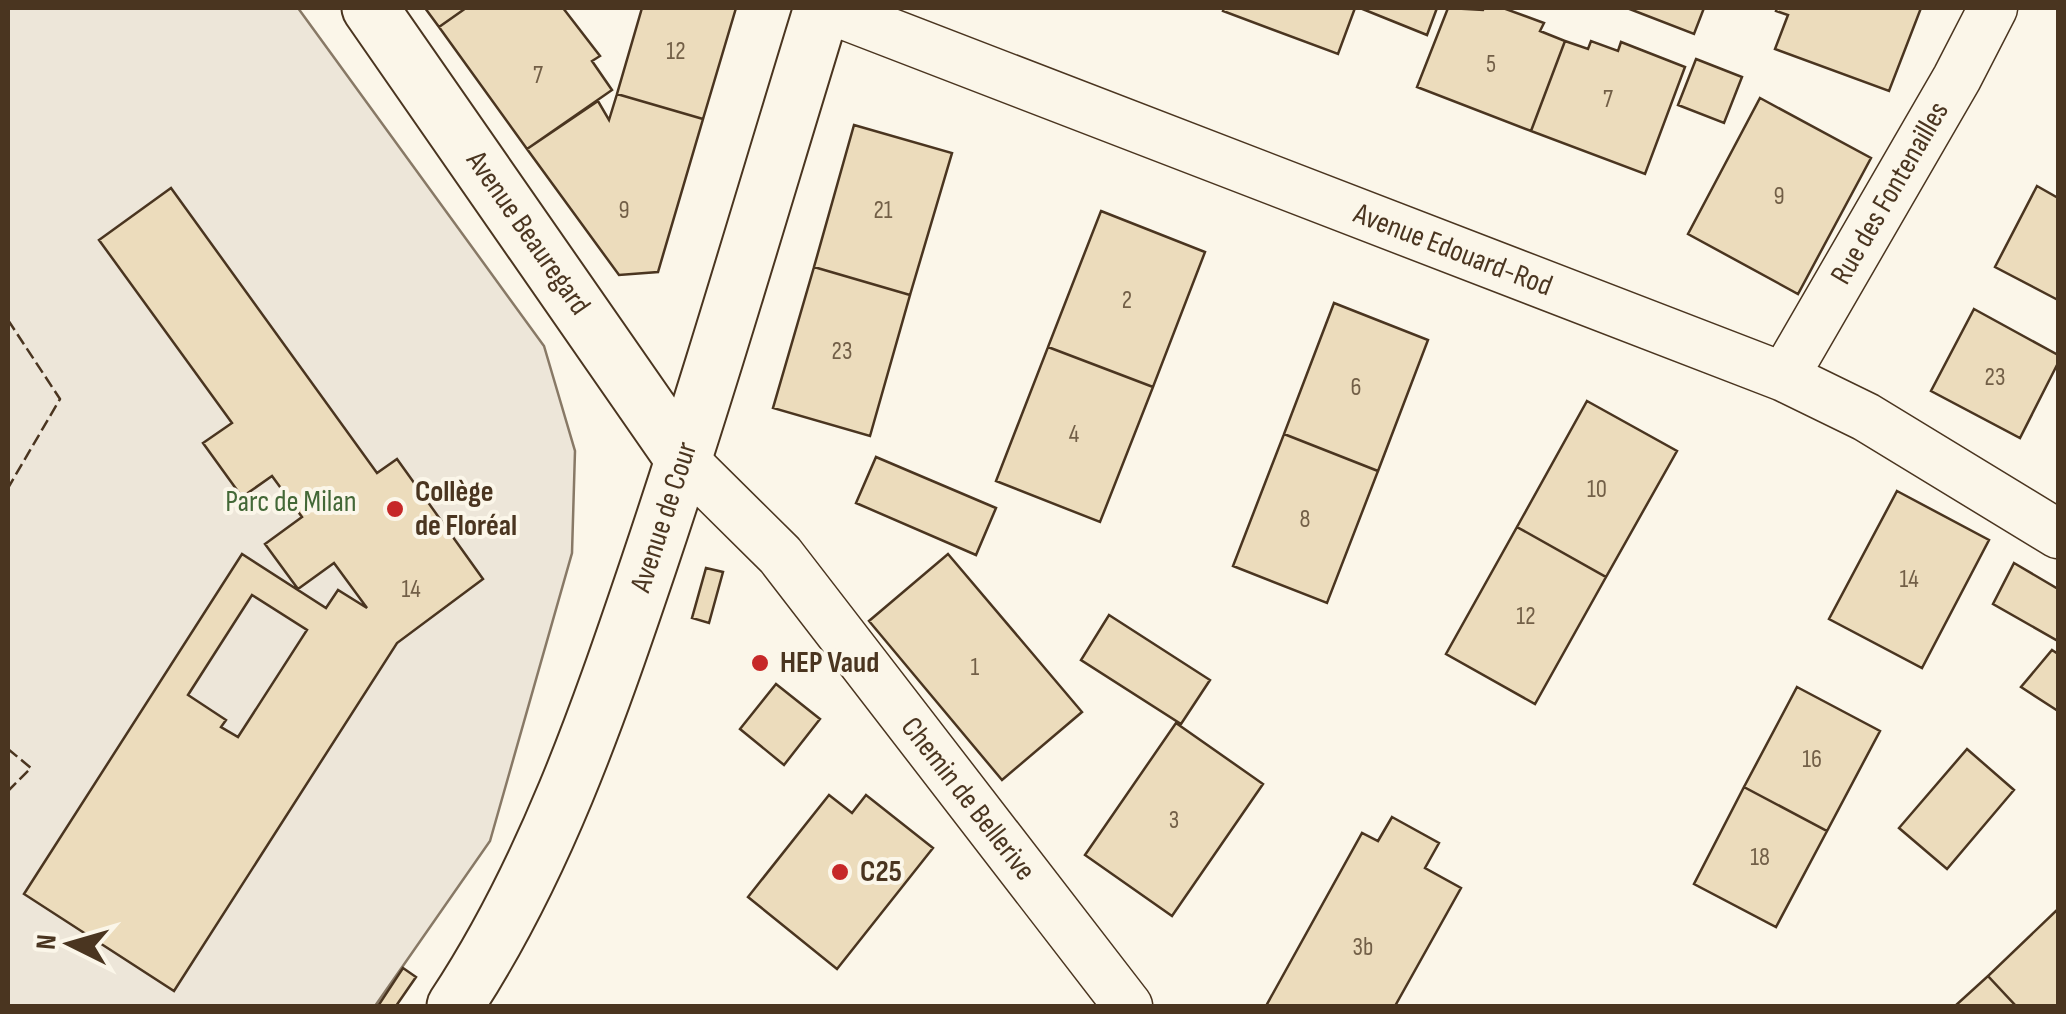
<svg xmlns="http://www.w3.org/2000/svg" width="2066" height="1014" viewBox="0 0 2066 1014" font-family="'Sofia Sans Condensed',sans-serif">
	<rect width="100%" height="100%" fill="#fbf6e9"/>
	<!-- green -->
	<path fill="#ede6d9" stroke="#887966" stroke-width="2.5" d="M8,8H298L544,346L575,451L572,553L490,841L375,1006H8Z"/>
	<!-- building -->
	<path fill="#ecdcbc" stroke="#4a3520" stroke-width="2.5" fill-rule="evenodd" d="M425,8H466L439,27Z
		M466,8H563L600,56L592,61L612,90L527,149L439,27Z
		M642,8H736L703,119L617,94Z
		M1224,8H1355L1338,54L1223,11Z
		M1360,8H1437L1427,35Z
		M1448,8L1483,10L1484,8H1503L1544,23L1540,31L1565,41L1531,131L1417,87Z
		M1627,8H1704L1694,34Z
		M1777,8H1921L1889,91L1775,49L1788,15L1776,11Z
		M1565,41L1588,49L1591,41L1618,51L1621,42L1685,67L1645,174L1531,131Z
		M1696,59L1742,77L1724,123L1678,105Z
		M617,94L703,119L658,272L619,275L527,149L598,101L609,120Z
		M1760,98L1871,158L1798,294L1688,234Z
		M854,125L952,153L910,295L814,267Z
		M2037,186L2058,198V300L1995,267Z
		M171,188L377,473L397,459L483,579L397,643L174,991L24,894L242,554L326,608L338,590L367,608L334,563L298,589L265,544L302,517L272,476L242,497L203,443L232,423L99,240ZM252,595L307,630L238,737L221,727L226,720L188,695Z
		M1101,211L1205,252L1153,387L1048,347Z
		M814,267L910,295L870,436L773,408Z
		M1334,303L1428,340L1378,471L1284,434Z
		M1974,309L2058,355V363L2020,438L1931,391Z
		M1048,347L1153,387L1100,522L996,481Z
		M1587,401L1677,451L1606,577L1517,527Z
		M1284,434L1378,471L1327,603L1233,566Z
		M876,457L996,508L976,555L856,503Z
		M1897,491L1989,540L1922,668L1829,619Z
		M1517,527L1606,577L1535,704L1446,654Z
		M948,554L1082,712L1002,780L869,621Z
		M2014,563L2058,589V641L1993,604Z
		M706,568L723,572L709,623L692,618Z
		M1109,615L1210,680L1181,724L1081,660Z
		M2052,650L2058,654V711L2021,687Z
		M776,684L820,719L784,765L740,729Z
		M1797,687L1880,731L1827,831L1744,787Z
		M1176,723L1263,784L1172,916L1085,855Z
		M1967,749L2014,790L1947,869L1899,828Z
		M1744,787L1827,831L1776,927L1694,884Z
		M829,795L852,813L866,795L933,848L837,969L748,897Z
		M1392,817L1439,843L1425,868L1461,888L1395,1006H1266L1362,833L1378,841Z
		M2058,909V1006H2016L1988,976Z
		M403,968L416,977L396,1006H378Z
		M1988,976L2016,1006H1955Z"/>
	<g fill="none" stroke-linecap="round" stroke-linejoin="round">
		<defs>
			<path id="minor" d="M826,8L1784,377L1866,417L2058,534
				M1784,377L1957,78L1993,8
				M684,460L780,555L1128,1006"/>
			<path id="tertiary" d="M370,8L684,460
				M455,1006C544,871 597,718 649,564C711,380 765,193 822,8"/>
		</defs>
		<!-- minor casing -->
		<use href="#minor" stroke="#4a3520" stroke-width="51"/>
		<!-- tertiary casing -->
		<use href="#tertiary" stroke="#4a3520" stroke-width="59"/>
		<!-- minor -->
		<use href="#minor" stroke="#fbf6e9" stroke-width="48"/>
		<!-- tertiary -->
		<use href="#tertiary" stroke="#fbf6e9" stroke-width="55"/>
		<!-- fence -->
		<path stroke="#4a3520" stroke-width="2.5" stroke-dasharray="12 5" stroke-linecap="butt" d="M8,320L60,399L8,488
			M8,749L31,768L8,791"/>
	</g>
	<!-- markers -->
	<g fill="#c62828" stroke="#fbf6e9" stroke-width="4">
		<circle cx="395" cy="509" r="10"/>
		<circle cx="760" cy="663" r="10"/>
		<circle cx="840" cy="872" r="10"/>
	</g>
	<g text-anchor="middle" dominant-baseline="central" stroke-width="8" stroke-linejoin="round" paint-order="stroke">
		<!-- number labels -->
		<g font-size="25" fill="#725f47">
			<text x="676" y="51">12</text>
			<text x="1491" y="64">5</text>
			<text x="538" y="75">7</text>
			<text x="1608" y="99">7</text>
			<text x="1779" y="196">9</text>
			<text x="624" y="210">9</text>
			<text x="883" y="210">21</text>
			<text x="1127" y="300">2</text>
			<text x="842" y="351">23</text>
			<text x="1995" y="377">23</text>
			<text x="1356" y="387">6</text>
			<text x="1074" y="434">4</text>
			<text x="1597" y="489">10</text>
			<text x="1305" y="519">8</text>
			<text x="1909" y="579">14</text>
			<text x="411" y="589">14</text>
			<text x="1526" y="616">12</text>
			<text x="975" y="667">1</text>
			<text x="1812" y="759">16</text>
			<text x="1174" y="820">3</text>
			<text x="1760" y="857">18</text>
			<text x="1363" y="947">3b</text>
		</g>
		<!-- street labels -->
		<g font-size="30" fill="#4a3520" stroke="#fbf6e9">
			<text transform="translate(1890 193) rotate(-60)">Rue des Fontenailles</text>
			<text transform="translate(528 233) rotate(55)">Avenue Beauregard</text>
			<text transform="translate(1453 250) rotate(21)">Avenue Edouard-Rod</text>
			<text transform="translate(664 517) rotate(-72)">Avenue de Cour</text>
			<text transform="translate(968 799) rotate(52)">Chemin de Bellerive</text>
		</g>
		<!-- poi labels -->
		<g font-size="30" font-weight="bold" fill="#4a3520" stroke="#fbf6e9" text-anchor="start">
			<text x="415" y="492">Collège<tspan x="415" dy="34">de Floréal</tspan></text>
			<text x="780" y="663">HEP Vaud</text>
			<text x="860" y="872">C25</text>
		</g>
		<!-- park labels -->
		<g font-size="30" fill="#436837" stroke="#fbf6e9">
			<text x="291" y="502">Parc de Milan</text>
		</g>
	</g>
	<!-- border -->
	<rect width="2066" height="1014" fill="none" stroke="#4a3520" stroke-width="20"/>
	<!-- north arrow -->
	<g transform="translate(70 944) rotate(275)" stroke="#fbf6e9" stroke-width="8" paint-order="stroke">
	<path d="M0-8L18 38L0 25L-18 38Z" fill="#4a3520"/>
	<text y="-15" font-size="28" font-weight="bold" text-anchor="middle" fill="#4a3520">N</text>
	</g>
</svg>
